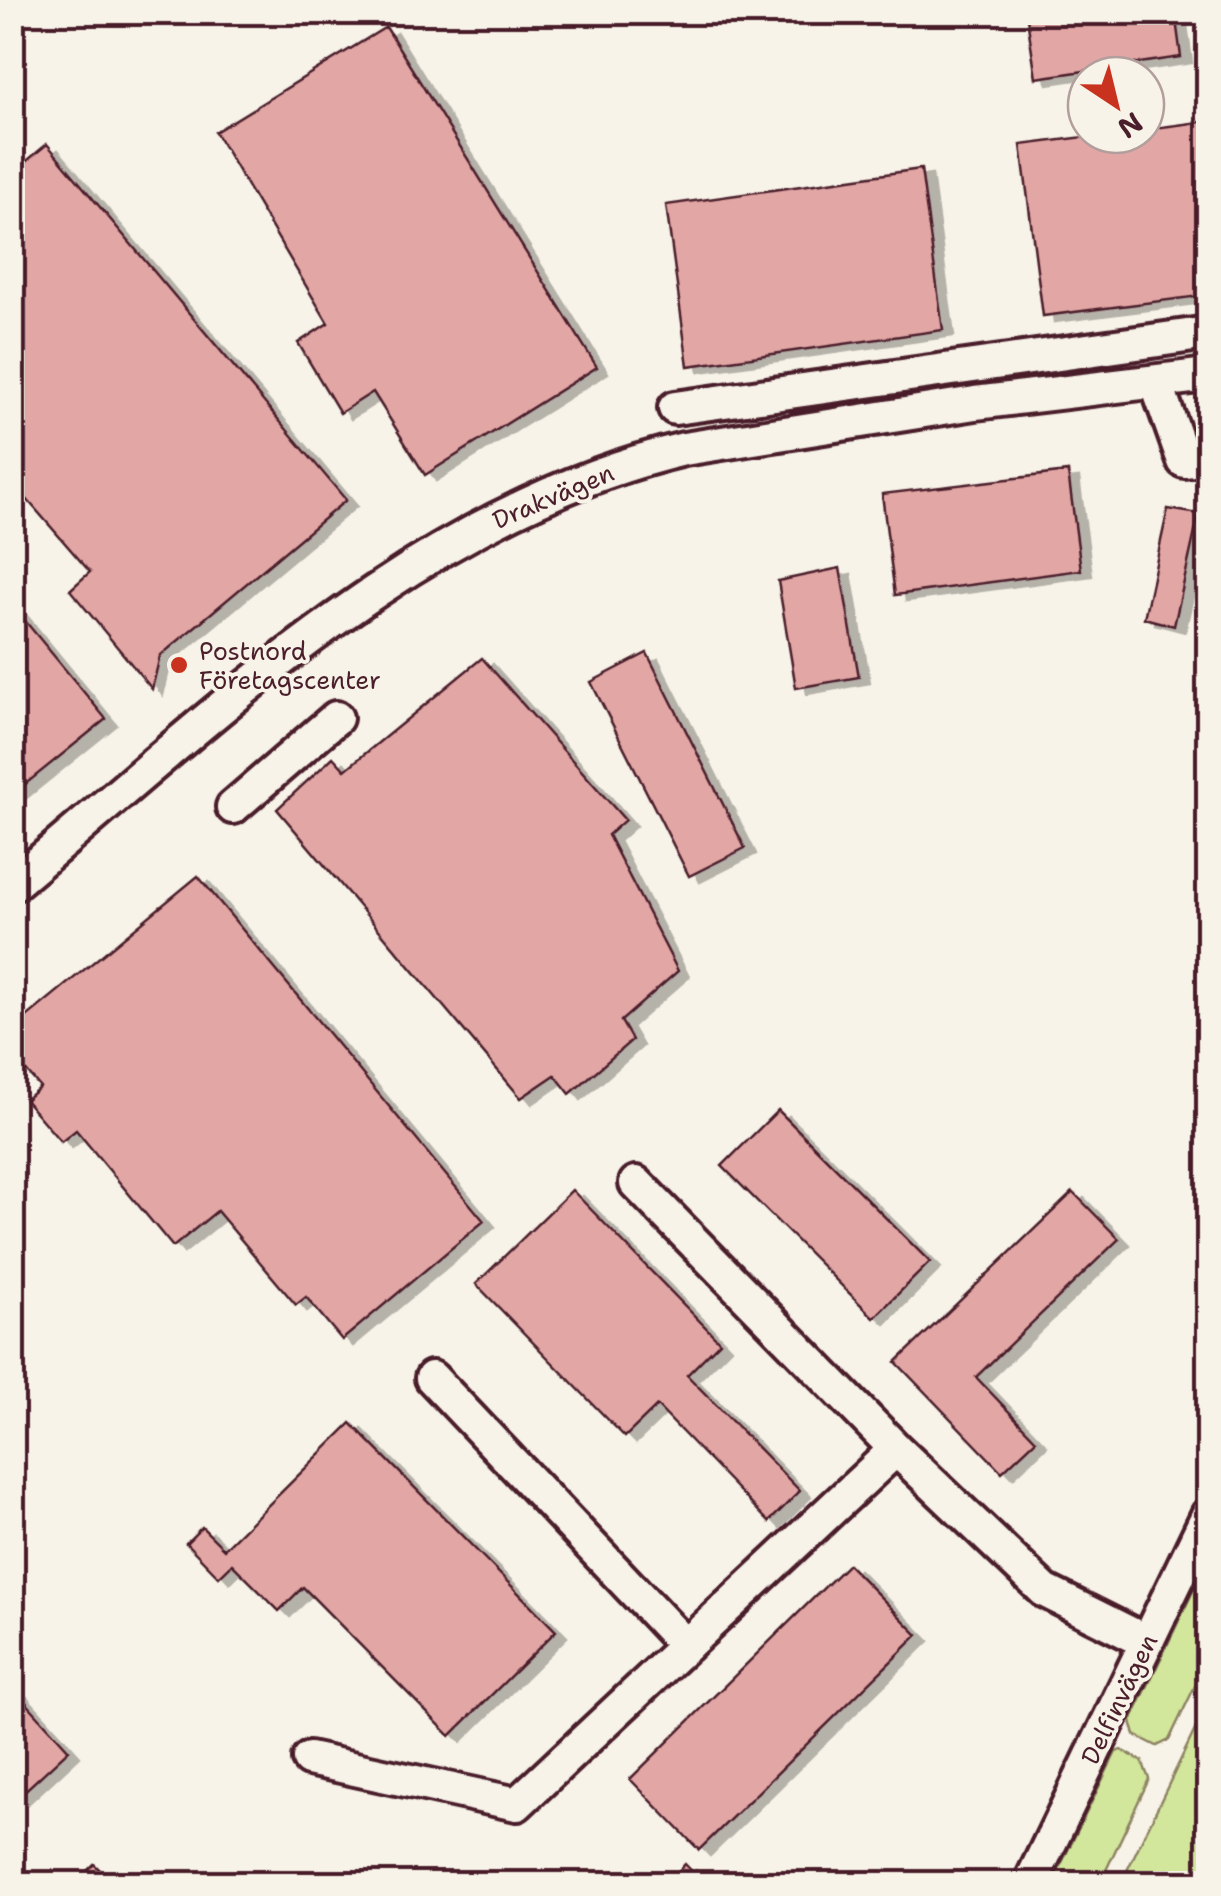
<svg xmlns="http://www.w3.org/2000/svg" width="1221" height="1896" viewBox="0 0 1221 1896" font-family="'Shantell Sans',sans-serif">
	<defs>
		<filter id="shadow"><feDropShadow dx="11" dy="6" stdDeviation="0" flood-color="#0004"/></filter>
	</defs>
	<rect width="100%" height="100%" fill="#f7f3e8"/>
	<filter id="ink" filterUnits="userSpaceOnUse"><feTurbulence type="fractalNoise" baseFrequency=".01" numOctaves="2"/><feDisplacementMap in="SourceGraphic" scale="20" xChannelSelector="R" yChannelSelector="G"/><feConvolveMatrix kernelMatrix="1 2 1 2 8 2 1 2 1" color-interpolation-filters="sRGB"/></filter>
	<g filter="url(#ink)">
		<!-- green -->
		<path fill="#d2e79c" stroke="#8e8364" stroke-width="2.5" d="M1208,1560V1659L1169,1740L1157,1746L1135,1735L1131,1721Z
			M1208,1703V1883H1121Z
			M1121,1750L1142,1761L1149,1779L1100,1883H1052L1116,1752Z"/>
		<!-- building -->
		<path fill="#e2a7a5" stroke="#4a1f2b" stroke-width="2.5" filter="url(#shadow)" d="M1064,12H1175L1181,57L1036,78L1027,18Z
			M386,27L597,367L425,475L373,392L340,413L298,343L328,323L215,132Z
			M1208,121V295L1043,316L1021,145L1100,135H1146V129Z
			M47,144L346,500L160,656L152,689L70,590L90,572L12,482V153L22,165Z
			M921,169L943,330L688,366L666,205Z
			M1068,472L1081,570L895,595L882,494Z
			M1168,509L1199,514L1174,626L1144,618Z
			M840,568L859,677L796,688L778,581Z
			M12,605L106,719L12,795Z
			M647,653L745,848L689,876L591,682Z
			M482,658L625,820L608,835L678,971L621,1021L632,1040L570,1094L555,1075L521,1098L277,809L333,757L345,770Z
			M198,876L484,1221L342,1340L306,1297L296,1305L217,1211L173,1247L76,1130L61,1142L25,1100L40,1087L12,1054V1029Z
			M778,1110L930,1262L874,1318L722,1166Z
			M572,1190L720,1342L687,1375L800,1491L769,1522L657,1406L625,1437L476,1284Z
			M1073,1192L1119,1239L976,1377L1036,1440L1002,1472L896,1362Z
			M351,1423L556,1631L450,1736L303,1587L279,1611L232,1564L219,1577L186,1543L202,1527L224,1549Z
			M848,1564L918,1635L699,1850L630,1779Z
			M12,1687L69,1750L17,1798L12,1793Z
			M94,1864L114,1884H74Z
			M685,1864L704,1884H666Z"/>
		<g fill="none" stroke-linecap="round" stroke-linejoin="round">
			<defs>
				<path id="minor" d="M1156,382L1184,461L1208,458
					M675,408L1208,333
					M233,807L336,718
					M12,885C216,715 418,512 684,449L975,403L1208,375
					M636,1183L896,1449L1045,1591L1147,1642
					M432,1378L686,1646
					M309,1759L517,1804L896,1449
					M1030,1884L1208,1515"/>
			</defs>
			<!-- minor casing -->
			<use href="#minor" stroke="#4a1f2b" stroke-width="40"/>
			<!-- minor -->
			<use href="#minor" stroke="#f7f3e8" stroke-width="32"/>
		</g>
	</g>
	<!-- markers -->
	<circle fill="#c8321e" stroke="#f7f3e8" stroke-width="4" cx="179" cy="665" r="10"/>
	<g text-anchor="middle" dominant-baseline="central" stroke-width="8" stroke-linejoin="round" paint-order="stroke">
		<!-- street labels -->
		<g font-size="25" fill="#4a1f2b" stroke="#f7f3e8">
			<text transform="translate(553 496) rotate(-23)">Drakvägen</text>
			<text transform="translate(1119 1699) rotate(-64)">Delfinvägen</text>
		</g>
		<!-- poi labels -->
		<g font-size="25" fill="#4a1f2b" stroke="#f7f3e8" text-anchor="start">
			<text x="199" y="651">Postnord<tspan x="199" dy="29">Företagscenter</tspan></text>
		</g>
	</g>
	<!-- margin -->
	<rect width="1221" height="1896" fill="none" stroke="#f7f3e8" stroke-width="50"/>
	<rect x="25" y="25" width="1171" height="1846" fill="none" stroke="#4a1f2b" stroke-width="4" filter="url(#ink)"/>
	<!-- north arrow -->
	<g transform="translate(1116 105) rotate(145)"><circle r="48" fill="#f7f3e8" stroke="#b29e9c" stroke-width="2.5"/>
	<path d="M0-8L18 38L0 25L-18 38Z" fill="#c8321e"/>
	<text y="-15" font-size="28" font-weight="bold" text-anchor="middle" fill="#4a1f2b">N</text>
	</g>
</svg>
